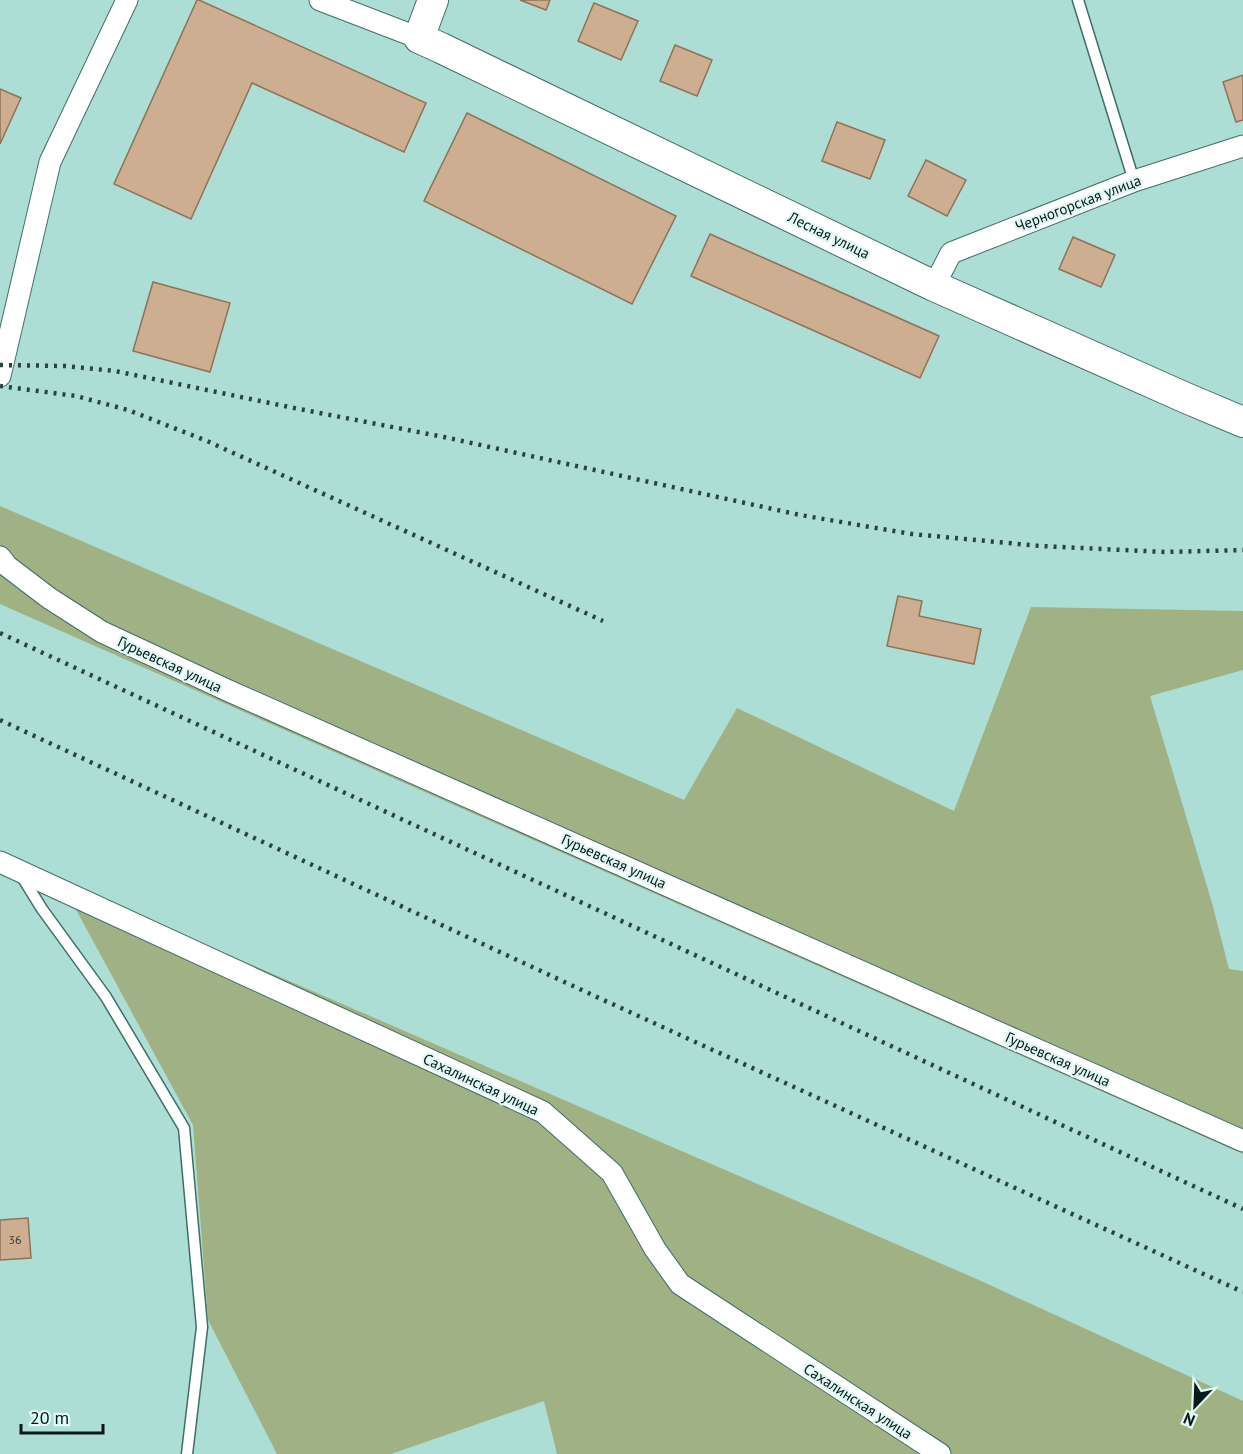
<svg xmlns="http://www.w3.org/2000/svg" width="1243" height="1454" viewBox="0 0 1243 1454" font-family="'PT Sans',sans-serif">
	<rect width="100%" height="100%" fill="#acded6"/>
	<!-- green -->
	<path fill="#a0b183" d="M0,506L684,800L737,708L954,811L1031,607L1243,611V670L1150,696L1212,903L1229,969L1243,971V1154L0,604Z
		M61,882L979,1280L1243,1401V1454H557L544,1401L391,1454H277L208,1320L193,1125Z"/>
	<!-- building -->
	<path fill="#cdae91" stroke="#8f7257" stroke-width="1.5" d="M197,0H199L426,103L404,152L252,83L191,219L114,184Z
		M520,0H550L546,10Z
		M594,3L638,21L621,60L578,41Z
		M675,45L712,60L697,96L660,81Z
		M1243,75V120L1236,122L1223,82Z
		M0,89L21,98L0,144Z
		M467,113L676,216L632,304L424,201Z
		M837,122L885,140L870,179L822,161Z
		M926,160L966,180L947,216L908,196Z
		M710,234L939,336L920,378L691,276Z
		M1073,237L1115,255L1101,287L1059,269Z
		M153,282L230,303L210,372L133,351Z
		M898,596L922,601L919,616L981,629L974,664L887,646Z
		M28,1218L31,1258L0,1260V1220Z"/>
	<g fill="none" stroke-linecap="round" stroke-linejoin="round">
		<defs>
			<path id="lane" d="M1078,0L1134,181
				M21,875L42,909L106,997L184,1128L202,1327L187,1454"/>
			<path id="street" d="M320,0L419,38
				M934,286L951,253L1134,181L1243,146
				M0,376L50,162L127,0
				M0,557L7,566L49,598L102,632L229,691L1243,1141
				M0,862L543,1112L612,1173L655,1249L680,1284L940,1454"/>
			<path id="secondary" d="M433,0L419,38L441,48L934,286L1186,398L1243,422"/>
		</defs>
		<!-- lane casing -->
		<use href="#lane" stroke="#3f6e68" stroke-width="13"/>
		<!-- street casing -->
		<use href="#street" stroke="#3f6e68" stroke-width="23"/>
		<!-- secondary casing -->
		<use href="#secondary" stroke="#3f6e68" stroke-width="32"/>
		<!-- lane -->
		<use href="#lane" stroke="#fff" stroke-width="10"/>
		<!-- street -->
		<use href="#street" stroke="#fff" stroke-width="21"/>
		<!-- secondary -->
		<use href="#secondary" stroke="#fff" stroke-width="30"/>
		<!-- rail -->
		<path stroke="#2a4340" stroke-width="4.5" stroke-dasharray="3 6" stroke-linecap="butt" d="M0,365L65,366L115,371L294,408L444,437L800,515L912,534L1040,546L1165,552L1243,550
			M0,386L76,396L128,410L207,441L603,621
			M0,633L1243,1209
			M0,720L599,998L1243,1292"/>
	</g>
	<g text-anchor="middle" dominant-baseline="central" stroke-width="4.5" stroke-linejoin="round" paint-order="stroke">
		<!-- number labels -->
		<g font-size="12" fill="#383e36">
			<text x="15" y="1239">36</text>
		</g>
		<!-- street labels -->
		<g font-size="15" fill="#061917" stroke="#e0f9f5">
			<text transform="translate(1078 203) rotate(-21)">Черногорская улица</text>
			<text transform="translate(829 235) rotate(26)">Лесная улица</text>
			<text transform="translate(170 664) rotate(25)">Гурьевская улица</text>
			<text transform="translate(614 861) rotate(24)">Гурьевская улица</text>
			<text transform="translate(1058 1059) rotate(24)">Гурьевская улица</text>
			<text transform="translate(481 1084) rotate(25)">Сахалинская улица</text>
			<text transform="translate(858 1401) rotate(33)">Сахалинская улица</text>
		</g>
	</g>
	<!-- north arrow -->
	<g transform="translate(1195 1406) rotate(203)" stroke="#e0f9f5" stroke-width="4.5" paint-order="stroke">
	<path d="M0-4.5L10 22L0 15L-10 22Z" fill="#061917"/>
	<text y="-9" font-size="16" font-weight="bold" text-anchor="middle" fill="#061917">N</text>
	</g>
	<!-- scale -->
	<path d="M21 1424v9h82v-9" fill="none" stroke="#061917" stroke-width="3"/>
	<text x="30" y="1424" font-size="18" fill="#061917" stroke="#e0f9f5" stroke-width="4.5" paint-order="stroke">20 m</text>
</svg>
